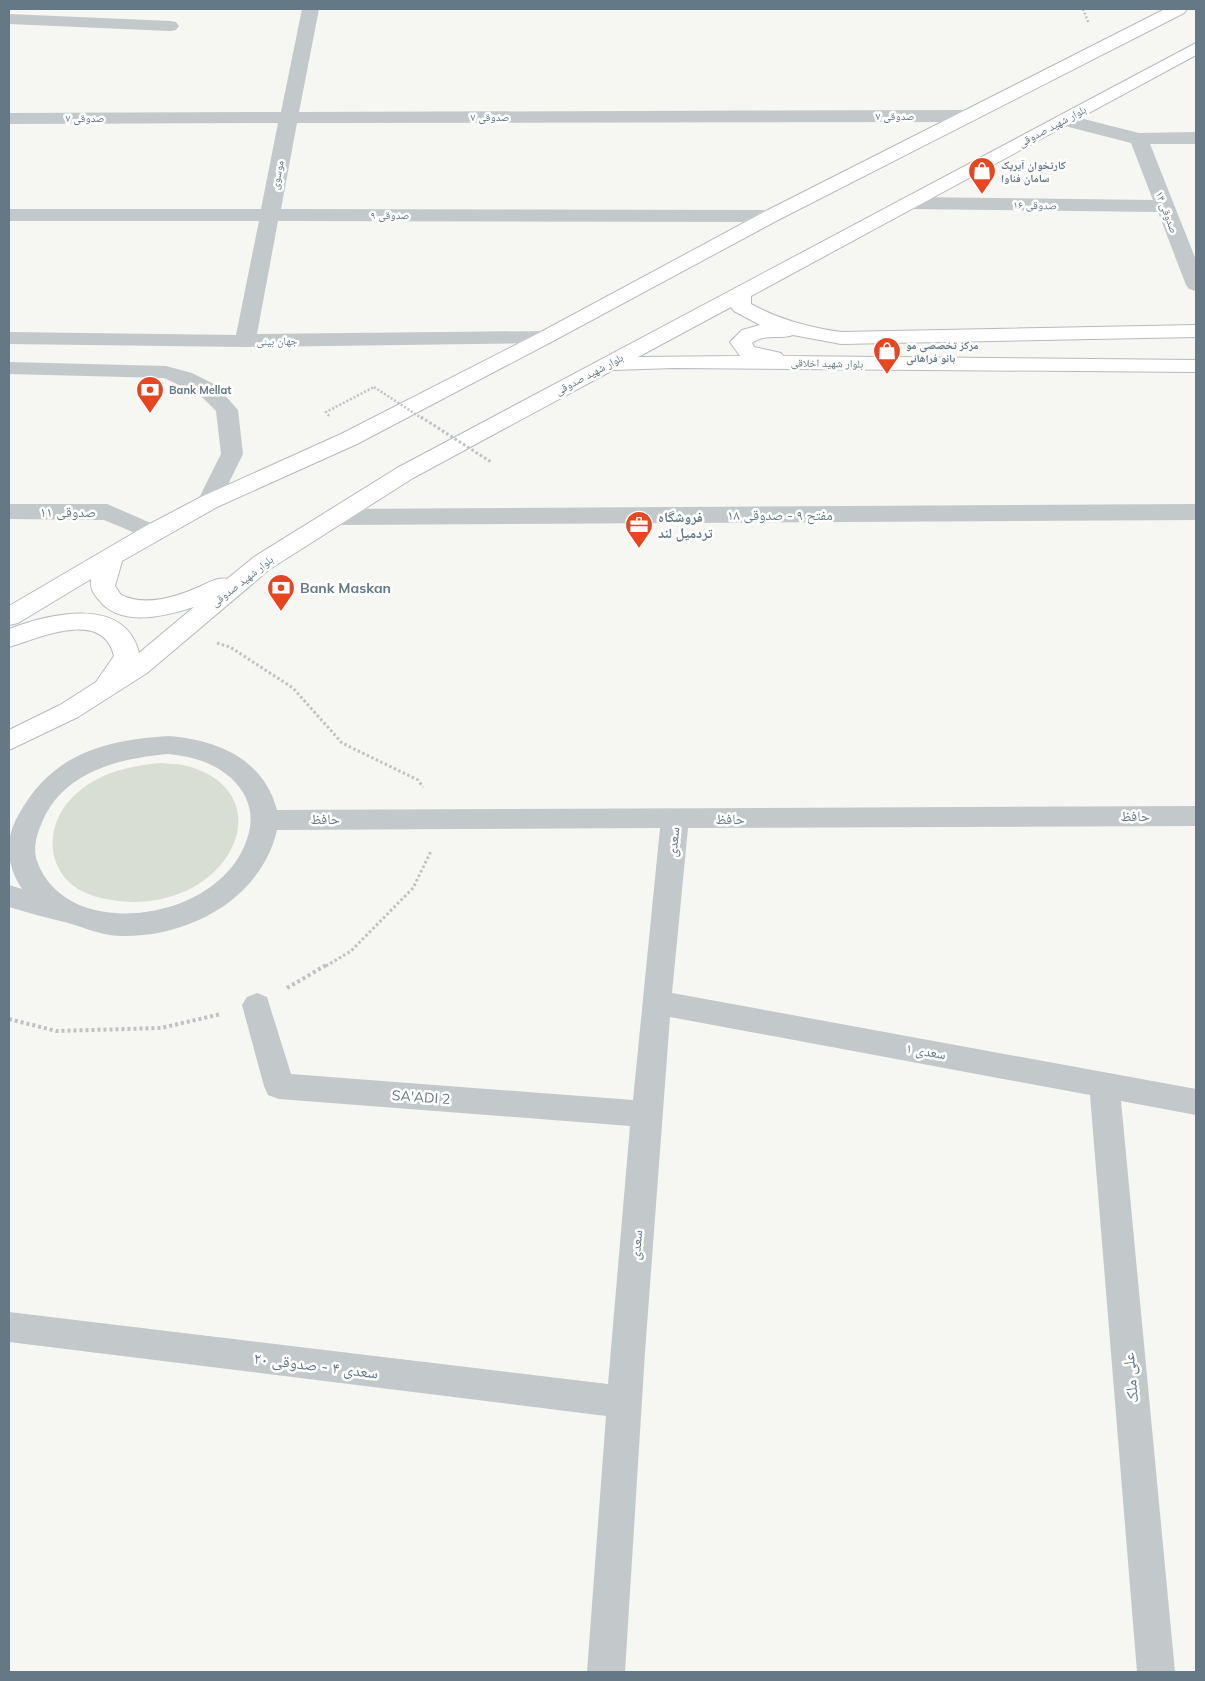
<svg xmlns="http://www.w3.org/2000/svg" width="1205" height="1681" viewBox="0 0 1205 1681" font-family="Mulish,'Noto Naskh Arabic',sans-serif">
	<rect width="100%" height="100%" fill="#f6f6f2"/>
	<!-- green -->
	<path fill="#d8ded3" d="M161,763C170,764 182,764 191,767C268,792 242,871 178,894C151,904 124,904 97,897C45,883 39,826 77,793C101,772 130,766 161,763Z"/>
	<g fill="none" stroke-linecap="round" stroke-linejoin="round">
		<defs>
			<path id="major" d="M1165,9H1187L1184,13L778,220L553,341L357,444L217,507L122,561L115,586L121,595C146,607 177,597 201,586C210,582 218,577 227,579L254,557L397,468L1196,43V55L751,296V304C780,320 809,327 841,332L1196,325V337L841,344L793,335C779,340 765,333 752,343L754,347L781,353L783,356L1196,360V372L674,368L613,370L413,478L270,569L147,673L78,717L9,750V730L60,705L96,682L114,656C103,608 39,638 9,647V629C49,614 125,595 139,653L194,607C166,616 120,628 99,600C93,593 90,588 91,579L18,623L9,625V606L144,527L201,497L341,434L539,333L764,212ZM731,307L734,311L760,325L742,330L730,342L740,356L638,357Z"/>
		</defs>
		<!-- major casing -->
		<use href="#major" stroke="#b6bbbe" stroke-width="2"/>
		<!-- path-far2 -->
		<path stroke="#bfc1c3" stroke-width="2.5" stroke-dasharray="2 2" stroke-linecap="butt" d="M1083,9L1089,24
			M329,416L326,412L374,387"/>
		<!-- path-far1 -->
		<path stroke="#bfc1c3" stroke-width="3" stroke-dasharray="2.5 2.5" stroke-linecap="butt" d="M217,643L230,647L293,688L342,743L418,780L423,787
			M326,966L351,951L413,888L431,851"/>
		<!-- path -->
		<path stroke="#bfc1c3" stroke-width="4" stroke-dasharray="3 3" stroke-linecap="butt" d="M287,988L328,964
			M9,1019L56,1031L161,1028L221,1014"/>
		<!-- minor -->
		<path fill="#c3c8ca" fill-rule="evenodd" d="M302,9H319L299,112L970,110L977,112L979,116L977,120L970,122L297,123L281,209L771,210L778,212L781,216L778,220L771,222L278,221L257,334L546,331L553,333L557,337L553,341L546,343L245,347L9,344V332L236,335L259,221H9V209H261L278,123L9,124V113L281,112Z
			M9,14L170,21L176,22L179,26L176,30L170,31L9,24Z
			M1064,114L1139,133L1196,132V144H1150L1196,260V291L1189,289L1186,285L1158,212L906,209L899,207L896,203L899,199L906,197L1153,200L1131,143L1057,124L1055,120L1057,116Z
			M9,362L166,366L192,373L216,385L238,410L243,454L217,507L209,509L201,507L197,502L221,454L216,411L200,395L164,378L9,374Z
			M107,504L160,527L164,532L160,537L152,540L104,520L9,519V504Z
			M1196,504V520L333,525L325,522L321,517L325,512L333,509Z
			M169,736C217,740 264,759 277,810L1196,806V826L688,828L672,993L1196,1089V1115L1121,1101L1175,1672H1137L1090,1095L670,1017L645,1352L625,1672H587L606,1416L9,1342V1312L608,1384L630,1126L279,1099L268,1095L264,1086L242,1005L247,997L257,993L267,997L291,1074L633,1100L660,828L277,830C261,900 187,938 119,936C97,935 80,925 60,921C43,917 26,912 9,907V885L22,889C6,865 4,839 19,814C52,754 104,740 169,736ZM169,754C193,757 213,762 231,778C247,793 254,811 249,832C234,895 153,924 95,910C69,904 46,887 37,861C33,850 36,836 41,825C61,772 119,758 169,754Z"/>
		<!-- major -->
		<use href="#major" fill="#fff" fill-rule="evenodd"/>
		<!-- path-bridge-far1 -->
		<path stroke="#bfc1c3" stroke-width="2.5" stroke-dasharray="2 2" stroke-linecap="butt" d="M374,387L423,419"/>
		<!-- path-bridge -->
		<path stroke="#bfc1c3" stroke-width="3" stroke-dasharray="2.5 2.5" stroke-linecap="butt" d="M421,417L491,462"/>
	</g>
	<!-- icons -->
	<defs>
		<symbol id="shop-pin" viewBox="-11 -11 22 30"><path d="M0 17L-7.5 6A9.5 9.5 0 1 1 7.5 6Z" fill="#e94620" stroke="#fff"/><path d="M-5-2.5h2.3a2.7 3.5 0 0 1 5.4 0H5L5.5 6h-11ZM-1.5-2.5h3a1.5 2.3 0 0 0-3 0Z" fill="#fff"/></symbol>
		<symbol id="bank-pin" viewBox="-11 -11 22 30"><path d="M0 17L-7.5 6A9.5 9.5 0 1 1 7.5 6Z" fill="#e94620" stroke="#fff"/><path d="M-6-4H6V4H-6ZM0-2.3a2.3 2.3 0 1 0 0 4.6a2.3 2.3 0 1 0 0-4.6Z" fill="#fff"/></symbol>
		<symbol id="office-pin" viewBox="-11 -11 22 30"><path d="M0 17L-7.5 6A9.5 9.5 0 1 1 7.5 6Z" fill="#e94620" stroke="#fff"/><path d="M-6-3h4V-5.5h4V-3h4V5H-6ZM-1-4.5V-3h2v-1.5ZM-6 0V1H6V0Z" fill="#fff"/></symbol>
	</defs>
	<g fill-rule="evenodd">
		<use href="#shop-pin" x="966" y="155" width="32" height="43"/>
		<use href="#shop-pin" x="871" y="335" width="32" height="43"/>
		<use href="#bank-pin" x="134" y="374" width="32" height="43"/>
		<use href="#office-pin" x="623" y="509" width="32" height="43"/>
		<use href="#bank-pin" x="265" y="572" width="32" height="43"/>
	</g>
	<g text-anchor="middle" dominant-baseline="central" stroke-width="5" stroke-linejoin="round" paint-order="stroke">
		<!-- far-street labels -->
		<g font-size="11" fill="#647885" stroke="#fff">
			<text x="895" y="116">صدوقی ۷</text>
			<text x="490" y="117">صدوقی ۷</text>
			<text x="85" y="118">صدوقی ۷</text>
			<text transform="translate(1052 126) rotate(-28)">بلوار شهید صدوقی</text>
			<text transform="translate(277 175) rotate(-79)">موسوی</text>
			<text transform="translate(1035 205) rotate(1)">صدوقی ۱۶</text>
			<text transform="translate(1167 212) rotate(69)">صدوقی ۱۴</text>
			<text x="390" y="215">صدوقی ۹</text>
			<text transform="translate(277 341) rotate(-1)">جهان بینی</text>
			<text transform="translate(827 363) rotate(1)">بلوار شهید اخلاقی</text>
			<text transform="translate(589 374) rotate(-28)">بلوار شهید صدوقی</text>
			<text transform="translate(242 581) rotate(-38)">بلوار شهید صدوقی</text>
		</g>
		<!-- far-poi labels -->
		<g font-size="11" font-weight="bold" fill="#647885" stroke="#fff" text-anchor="start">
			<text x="1001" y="165">کارتخوان آیریک<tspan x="1001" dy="13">سامان فناوا</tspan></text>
			<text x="906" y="345">مرکز تخصصی مو<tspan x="906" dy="13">بانو فراهانی</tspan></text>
			<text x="169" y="390">Bank Mellat</text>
		</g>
		<!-- street labels -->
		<g font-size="14" fill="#647885" stroke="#fff">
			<text x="68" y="512">صدوقی ۱۱</text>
			<text x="780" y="515">مفتح ۹ - صدوقی ۱۸</text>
			<text x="1135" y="816">حافظ</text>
			<text x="325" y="819">حافظ</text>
			<text x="730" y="819">حافظ</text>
			<text transform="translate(673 842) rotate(-84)">سعدی</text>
			<text transform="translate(926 1051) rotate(10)">سعدی ۱</text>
			<text transform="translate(421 1097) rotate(4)">SA'ADI 2</text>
			<text transform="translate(636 1245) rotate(-85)">سعدی</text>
		</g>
		<!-- poi labels -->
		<g font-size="14" font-weight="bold" fill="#647885" stroke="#fff" text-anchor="start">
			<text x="658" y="517">فروشگاه<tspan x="658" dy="16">تردمیل لند</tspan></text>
			<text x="300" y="588">Bank Maskan</text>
		</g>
		<!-- near-street labels -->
		<g font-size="16" fill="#647885" stroke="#fff">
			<text transform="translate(316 1365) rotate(7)">سعدی ۴ - صدوقی ۲۰</text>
			<text transform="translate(1130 1378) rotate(-95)">علی ملک</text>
		</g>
	</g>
	<!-- border -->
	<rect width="1205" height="1681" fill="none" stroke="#647885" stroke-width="20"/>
</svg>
